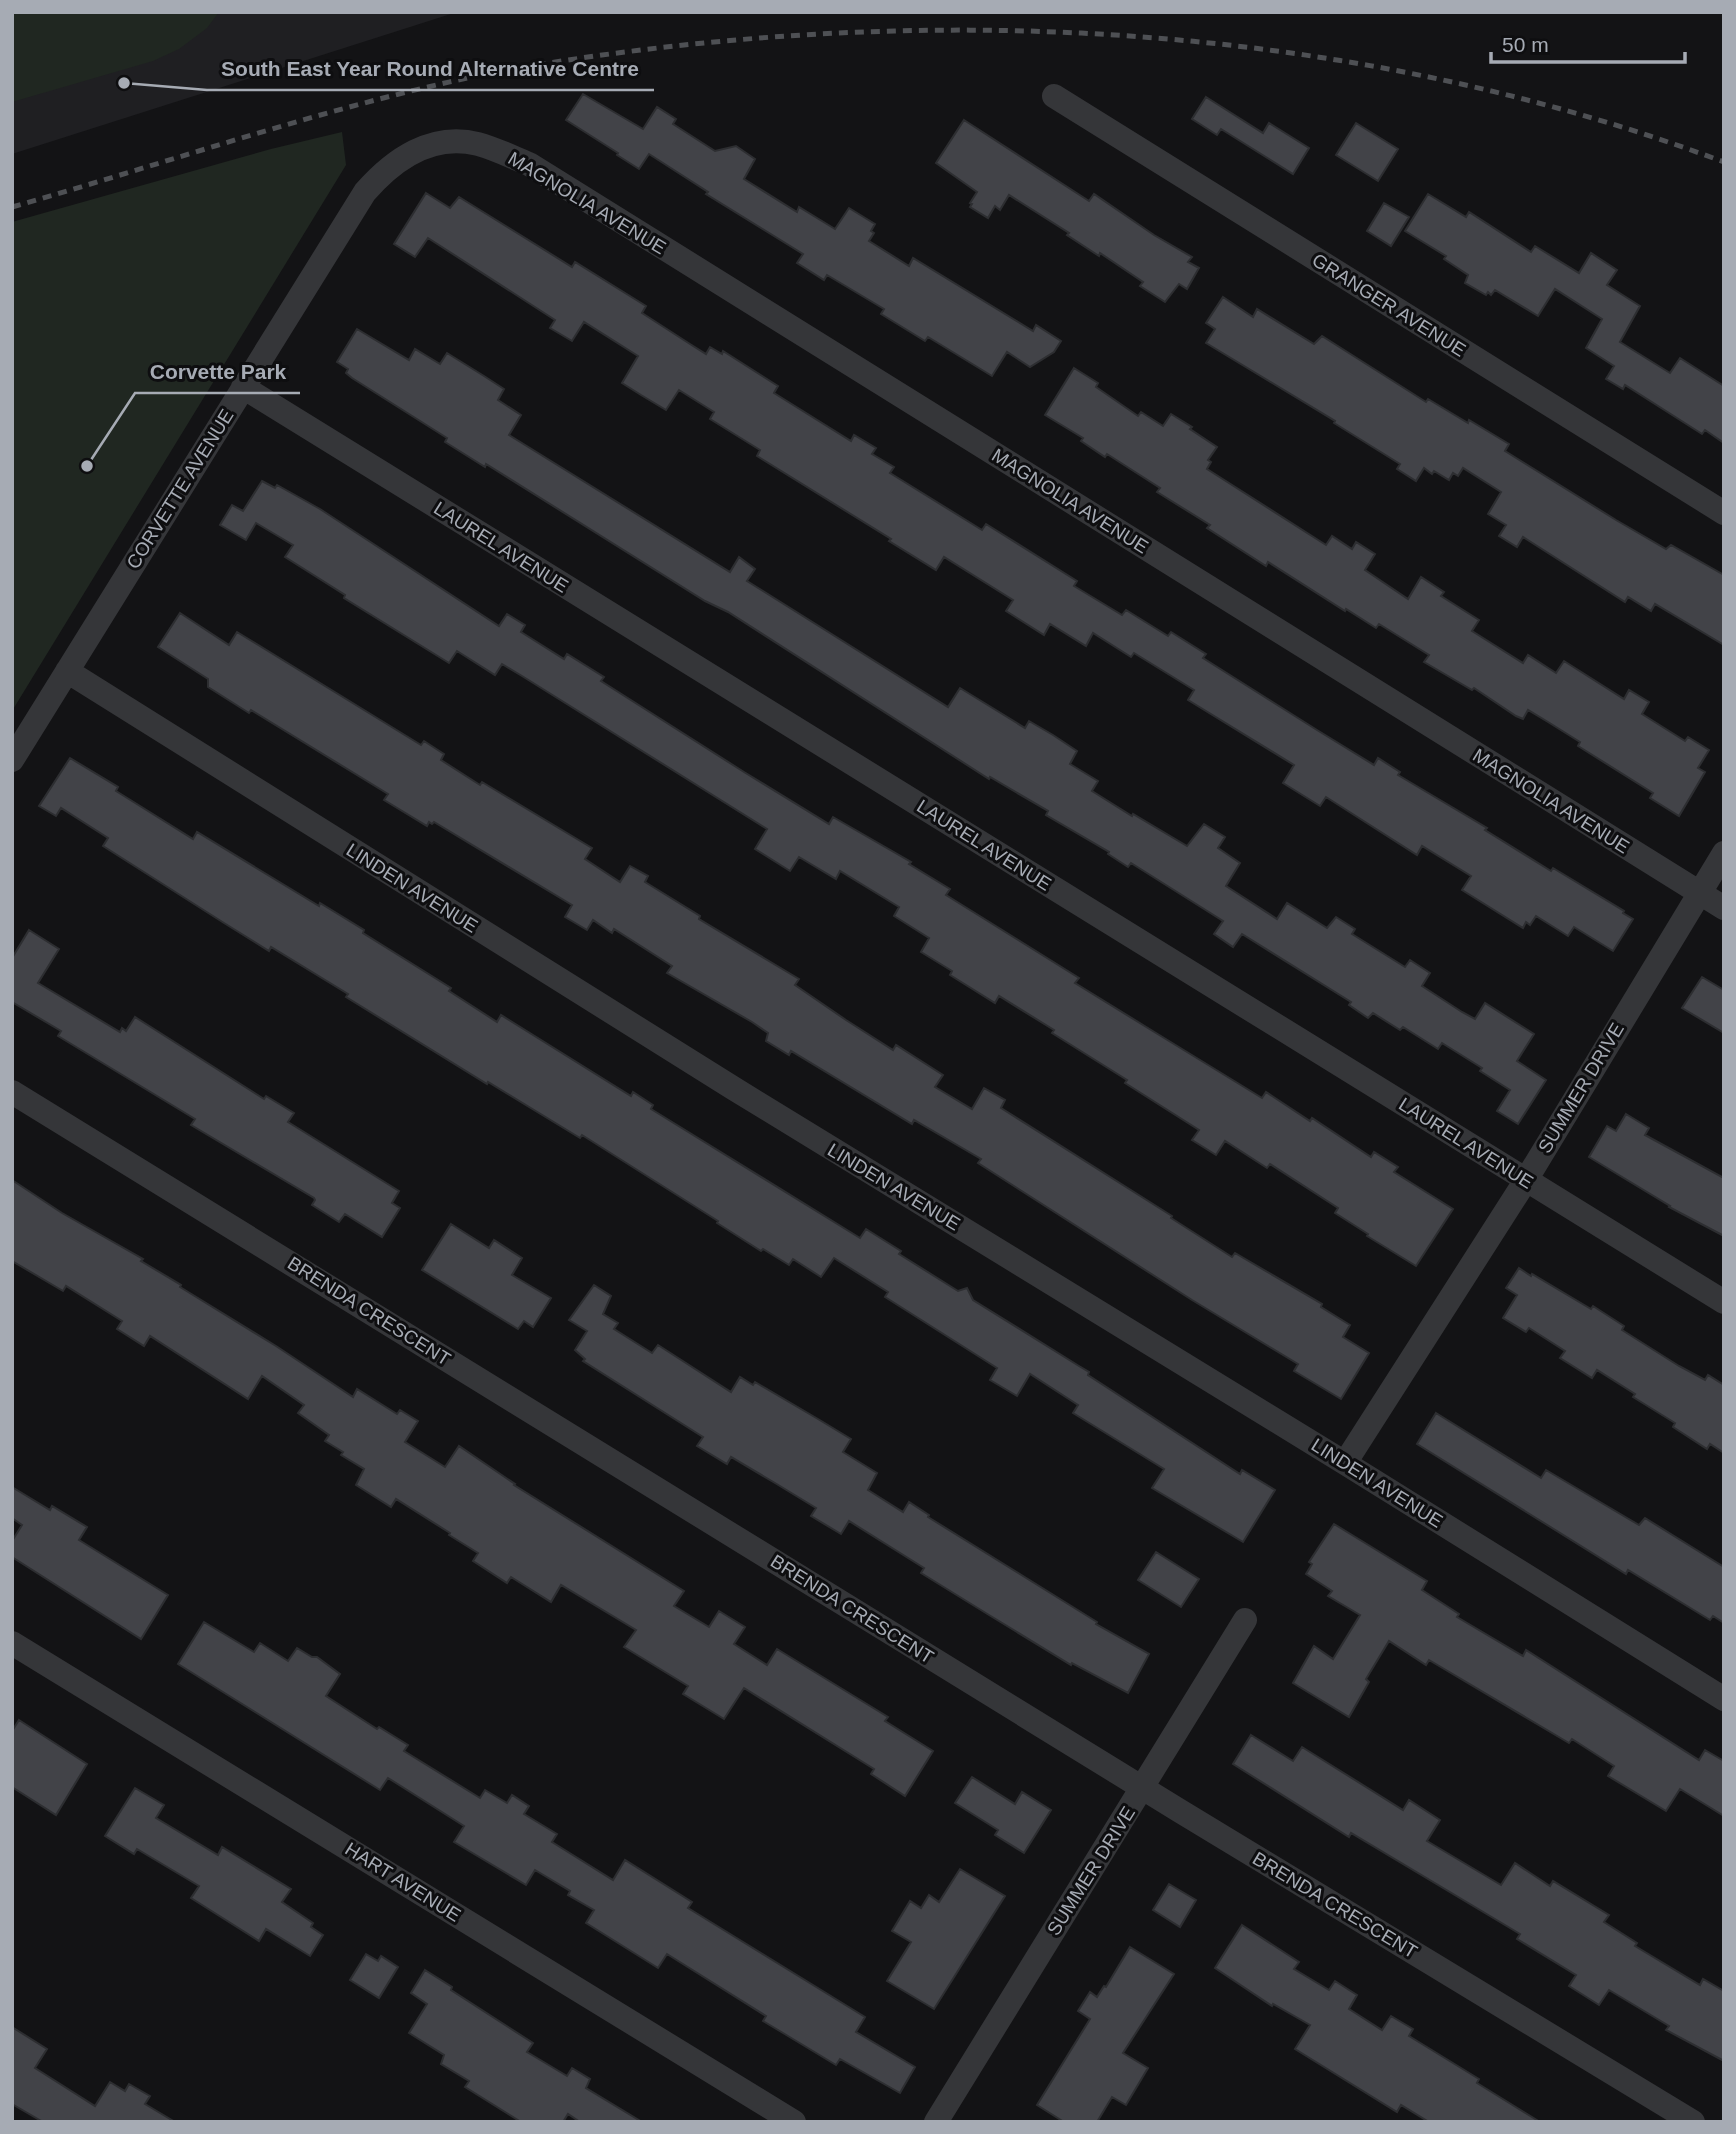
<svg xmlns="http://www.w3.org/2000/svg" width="1736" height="2134" viewBox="0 0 1736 2134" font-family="Arial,sans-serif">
	<rect width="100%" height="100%" fill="#131315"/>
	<!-- built -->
	<path fill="#1f1f22" d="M12,12H457L12,154Z"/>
	<!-- green -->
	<path fill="#202721" d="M12,12H219L207,28L179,49L153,61L12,102Z
		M342,132L346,165L12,711V222L271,149Z"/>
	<!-- building -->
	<path fill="#424348" stroke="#2d2e31" stroke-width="2" d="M583,94L643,129L657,107L676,119L673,124L715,151L736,146L755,159L744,179L797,212L799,207L835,229L849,208L875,224L871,231L874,233L869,241L909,266L913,258L1033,331L1036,325L1061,341L1054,352L1030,367L1007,352L992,376L928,337L925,341L881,314L884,309L827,275L824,280L797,263L803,254L706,194L708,192L649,154L639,169L617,155L618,153L566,120Z
		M1206,97L1263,133L1269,123L1309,148L1293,174L1221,129L1217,135L1192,119Z
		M964,120L1089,201L1094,194L1154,235L1192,257L1188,262L1199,268L1187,289L1179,284L1165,302L1140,286L1143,282L1100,253L1099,256L1067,235L1069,233L1009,195L1000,210L995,206L988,218L970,207L972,204L970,203L977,192L936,163Z
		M1356,123L1398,149L1378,181L1336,155Z
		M426,193L450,208L459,197L572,267L575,262L646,306L642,313L690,344L706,354L710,347L722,354L723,351L778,386L774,393L851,441L854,435L876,448L872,454L894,467L890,473L982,530L986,524L1077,581L1074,586L1122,615L1126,610L1168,636L1171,632L1206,654L1203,658L1317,730L1374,765L1378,758L1400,772L1398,775L1487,828L1485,830L1551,871L1553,868L1624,911L1623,913L1633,919L1613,951L1574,927L1568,936L1536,916L1530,925L1526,922L1523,928L1462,890L1471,876L1422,846L1417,855L1326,797L1320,806L1283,783L1294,765L1188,700L1194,690L1134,653L1131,657L1093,633L1086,646L1050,624L1044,635L1006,611L1013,600L944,557L936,570L889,541L891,539L757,456L760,450L710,419L714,412L679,390L666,410L641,395L622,383L638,356L584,322L572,341L550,328L555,320L428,238L415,257L394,244Z
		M1428,194L1466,217L1469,212L1531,252L1535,246L1579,273L1591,253L1617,270L1607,285L1640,306L1620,342L1670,373L1680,358L1724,386V443L1705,430L1702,434L1625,385L1623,389L1606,379L1614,366L1586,348L1602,319L1555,289L1538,316L1495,290L1491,295L1488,292L1486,295L1465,283L1468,275L1444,259L1446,256L1405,231Z
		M1384,203L1409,217L1391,246L1367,231Z
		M1223,297L1253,317L1257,309L1314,344L1322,336L1426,402L1428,399L1468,423L1469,420L1509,444L1505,451L1616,520L1666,549L1671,545L1724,575V645L1655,604L1651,611L1628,597L1625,602L1523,537L1517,547L1499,536L1506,525L1488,514L1501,492L1463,468L1458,476L1453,473L1449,480L1434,471L1432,474L1424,468L1416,481L1397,469L1400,464L1334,423L1335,421L1206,343L1215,329L1206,323Z
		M357,329L409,360L415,349L440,364L447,353L484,376L504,389L498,400L521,415L509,435L730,572L739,557L755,569L747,581L948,707L960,688L1025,728L1029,721L1053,735L1077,751L1070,764L1098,781L1092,791L1132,816L1133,814L1187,846L1204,824L1225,837L1218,848L1240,863L1226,886L1277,919L1287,903L1327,928L1336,917L1355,929L1352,934L1405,967L1410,960L1430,973L1422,986L1462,1012L1475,1019L1485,1003L1534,1034L1517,1061L1546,1080L1518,1124L1497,1111L1510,1090L1480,1071L1482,1068L1442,1043L1438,1049L1403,1027L1400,1030L1373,1013L1368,1018L1349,1005L1351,1002L1242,934L1233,947L1214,934L1223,921L1131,863L1128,867L1108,854L1109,852L1046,815L1048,811L990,777L989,779L728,612L705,601L486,464L485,467L445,442L447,438L352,378L346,373L348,369L337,362Z
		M1074,368L1098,383L1096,387L1138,416L1141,412L1163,426L1171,414L1192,427L1190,429L1217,447L1208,460L1211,462L1207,469L1326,545L1332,536L1352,549L1356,542L1375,554L1365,570L1408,599L1421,577L1444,592L1441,596L1479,620L1472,631L1523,663L1528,655L1556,673L1564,661L1624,699L1629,690L1649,702L1642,714L1685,741L1688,737L1709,750L1698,768L1705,772L1679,816L1650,798L1653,793L1578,746L1580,742L1548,722L1528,710L1523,719L1516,716L1474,688L1472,690L1424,662L1429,655L1379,624L1376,628L1346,609L1345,611L1268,562L1266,566L1207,528L1210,525L1157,492L1160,488L1107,454L1105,457L1081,441L1083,438L1045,415Z
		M262,481L275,488L277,485L320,509L499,626L507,614L525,625L521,632L564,659L567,654L604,677L601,681L744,772L829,824L833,817L911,862L909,864L950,889L946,895L1079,978L1075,983L1156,1033L1262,1098L1266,1092L1310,1121L1312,1118L1371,1157L1374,1152L1398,1167L1394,1172L1453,1209L1416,1266L1367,1236L1368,1234L1335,1213L1338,1208L1270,1164L1267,1168L1225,1141L1216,1155L1192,1140L1199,1130L1125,1083L1127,1080L1052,1033L1054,1030L999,996L995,1003L950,975L952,971L921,952L929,938L894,916L899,907L840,871L836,879L799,857L790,871L755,849L767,829L522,676L502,664L495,675L457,651L449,663L344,598L345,595L285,557L293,545L256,523L246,540L220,525L232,505L243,511Z
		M180,613L229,645L237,632L421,745L424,741L444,754L441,760L480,785L482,782L592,848L585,859L620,882L630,866L648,876L645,882L700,916L699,919L799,979L795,985L846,1020L893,1050L896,1045L943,1075L935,1087L972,1109L984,1088L1005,1100L1001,1108L1172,1216L1171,1218L1232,1257L1235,1253L1322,1304L1321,1307L1350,1325L1343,1337L1369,1353L1341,1399L1294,1371L1298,1364L1192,1300L978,1163L981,1159L914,1120L912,1124L791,1051L789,1055L766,1041L768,1033L752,1022L667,973L672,966L614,929L612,933L593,920L587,930L565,917L572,905L434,822L432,824L429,822L427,826L384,800L388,794L251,710L249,713L208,687V679L158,647Z
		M70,758L118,787L116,791L193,839L197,832L319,906L320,903L364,930L363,933L451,988L449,991L497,1022L501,1015L631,1096L633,1092L653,1105L651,1109L860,1238L866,1229L901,1251L899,1254L958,1291L967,1288L973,1300L1079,1366L1089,1372L1088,1375L1240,1474L1242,1470L1275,1490L1243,1542L1152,1488L1164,1469L1073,1413L1078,1405L1030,1374L1017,1396L990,1380L997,1368L885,1297L888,1292L834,1258L821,1277L793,1259L789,1265L763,1249L761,1251L717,1223L718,1221L582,1135L580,1138L488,1082L487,1084L346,997L348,994L271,947L269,951L224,923L103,846L108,838L61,808L56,816L39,806Z
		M29,930L59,949L38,983L120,1032L122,1028L126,1031L135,1017L264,1099L266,1096L294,1113L288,1122L399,1191L392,1203L400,1208L382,1237L345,1214L339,1222L312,1205L315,1200L314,1198L191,1125L195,1119L58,1036L61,1031L12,1002V958Z
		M1702,977L1724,990V1033L1682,1008Z
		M1626,1114L1649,1128L1645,1135L1724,1178V1236L1669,1207L1670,1206L1589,1157L1607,1126L1616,1131Z
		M12,1180L62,1213L143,1259L141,1261L181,1285L180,1287L276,1346L353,1397L357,1389L397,1414L400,1410L418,1421L405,1442L445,1467L459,1446L515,1484L514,1485L684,1591L674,1606L709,1627L719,1611L745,1627L734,1644L767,1665L777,1649L888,1717L885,1721L933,1751L905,1796L871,1774L874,1769L744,1688L724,1719L683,1694L688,1686L624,1647L636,1630L561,1585L551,1602L511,1577L507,1583L473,1561L478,1553L449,1535L450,1533L396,1499L391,1507L356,1485L364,1469L341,1455L343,1452L325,1441L329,1435L298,1413L304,1405L262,1376L248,1399L150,1336L144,1346L117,1329L122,1321L66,1286L63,1291L12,1261Z
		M451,1224L489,1248L494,1240L522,1258L512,1275L551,1298L533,1327L524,1321L518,1329L422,1270Z
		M1519,1268L1531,1276L1532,1274L1591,1309L1593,1306L1624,1326L1622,1330L1679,1366L1705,1380L1708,1375L1724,1385V1453L1710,1444L1707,1449L1673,1427L1675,1423L1633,1397L1635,1394L1597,1370L1592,1378L1560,1358L1565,1351L1529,1328L1526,1332L1503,1318L1517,1295L1506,1288Z
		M594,1285L611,1296L603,1314L618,1323L614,1329L652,1353L658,1345L731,1392L740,1377L753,1385L755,1382L818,1419L851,1439L843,1452L877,1473L868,1490L903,1512L909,1502L929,1515L928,1517L1097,1622L1096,1624L1149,1654L1128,1693L1072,1663L1071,1665L989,1615L921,1573L924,1568L849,1521L841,1534L811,1516L816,1508L775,1483L731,1457L727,1464L697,1446L703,1437L583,1361L585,1359L575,1350L587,1331L569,1320Z
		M1436,1413L1541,1478L1546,1470L1639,1525L1645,1518L1724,1567V1623L1713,1616L1710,1620L1628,1570L1626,1574L1417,1444Z
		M12,1487L50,1510L52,1506L87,1527L79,1540L168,1595L141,1639L12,1557V1541L22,1525L12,1518Z
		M1334,1524L1427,1581L1422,1590L1459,1614L1457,1617L1523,1656L1526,1650L1699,1760L1705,1750L1724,1761V1816L1680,1789L1666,1811L1608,1776L1614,1766L1572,1739L1569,1743L1429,1660L1426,1665L1389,1641L1366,1679L1369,1682L1349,1717L1293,1683L1314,1646L1333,1659L1360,1615L1328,1596L1332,1591L1306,1574L1312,1564L1309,1562Z
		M1156,1552L1199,1579L1181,1607L1138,1580Z
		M204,1622L254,1652L260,1643L288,1661L297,1648L312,1657H317L340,1674L326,1696L377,1729L379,1727L408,1745L404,1751L480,1798L485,1790L507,1803L512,1795L529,1806L524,1814L557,1834L552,1842L613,1880L625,1860L692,1902L688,1908L865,2017L856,2032L915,2067L900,2093L840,2059L836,2065L783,2033L763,2021L766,2016L667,1954L658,1968L586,1923L594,1910L568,1895L570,1891L535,1870L526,1885L454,1842L464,1826L388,1778L380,1790L178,1664Z
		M19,1720L87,1764L56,1815L12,1787V1731Z
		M1251,1735L1293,1761L1302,1747L1403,1810L1409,1800L1440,1820L1427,1841L1501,1885L1515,1863L1550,1886L1553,1881L1609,1915L1604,1922L1637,1943L1635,1946L1700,1985L1703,1979L1724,1991V2061L1666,2030L1669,2026L1609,1990L1599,2005L1569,1986L1576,1975L1517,1939L1520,1934L1351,1833L1349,1837L1233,1764Z
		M972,1777L1015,1804L1022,1792L1051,1810L1024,1853L995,1835L998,1830L955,1803Z
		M135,1788L164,1805L156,1818L218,1855L222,1847L291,1889L282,1902L313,1923L311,1927L323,1935L310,1956L266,1929L259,1941L191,1898L199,1886L137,1849L134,1854L105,1836Z
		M960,1869L1005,1896L934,2009L887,1981L911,1942L892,1931L910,1901L921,1908L929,1895L939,1902Z
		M1169,1884L1196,1900L1180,1927L1153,1910Z
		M1242,1925L1299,1962L1294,1969L1329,1990L1335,1981L1357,1995L1349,2009L1382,2030L1391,2016L1413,2029L1409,2036L1479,2079L1477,2083L1540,2122H1429L1401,2105L1397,2112L1295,2049L1310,2025L1273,2004L1272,2006L1215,1968Z
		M1130,1947L1174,1974L1123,2053L1148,2068L1126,2105L1112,2097L1097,2122H1064L1037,2105L1090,2019L1078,2011L1090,1992L1097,1997L1104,1986L1106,1987Z
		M366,1954L378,1961L381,1956L398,1967L379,1998L350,1980Z
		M425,1970L452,1987L451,1990L533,2043L527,2052L567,2076L572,2068L590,2079L586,2088L642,2122H580L568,2114L563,2122H521L465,2087L469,2081L441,2064L444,2055L409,2033L427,2004L411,1993Z
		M12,2027L47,2049L35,2068L95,2106L110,2082L125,2091L129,2084L150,2096L145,2104L175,2122H43L12,2104Z"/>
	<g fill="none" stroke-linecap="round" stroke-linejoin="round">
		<!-- street -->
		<path stroke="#353639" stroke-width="24" d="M1054,96L1724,513
			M243,387L1724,1302
			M67,671L733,1088L1345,1463L1724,1699
			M12,760L365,192C393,160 432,132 478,144C496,149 512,157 529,164L1724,908
			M12,1092L1180,1811L1693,2122
			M1345,1463L1526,1180L1724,853
			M12,1643L794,2122
			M936,2122L1245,1620"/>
		<!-- rail -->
		<path stroke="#4e5054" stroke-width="5" stroke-dasharray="9 7" stroke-linecap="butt" d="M12,207C178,160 342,101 512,69C914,0 1339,18 1724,162"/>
	</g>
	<g text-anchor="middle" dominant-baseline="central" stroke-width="6" stroke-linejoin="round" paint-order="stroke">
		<!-- street labels -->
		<g font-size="19" fill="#a6abb4" stroke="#0e0e10">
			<text transform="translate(587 203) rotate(31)">MAGNOLIA AVENUE</text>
			<text transform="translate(1389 305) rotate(32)">GRANGER AVENUE</text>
			<text transform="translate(180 489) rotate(-58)">CORVETTE AVENUE</text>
			<text transform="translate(1070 501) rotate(32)">MAGNOLIA AVENUE</text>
			<text transform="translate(501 547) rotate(32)">LAUREL AVENUE</text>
			<text transform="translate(1551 801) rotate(32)">MAGNOLIA AVENUE</text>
			<text transform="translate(984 845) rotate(32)">LAUREL AVENUE</text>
			<text transform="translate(412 888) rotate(32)">LINDEN AVENUE</text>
			<text transform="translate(1581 1088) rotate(-59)">SUMMER DRIVE</text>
			<text transform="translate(1466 1143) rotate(32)">LAUREL AVENUE</text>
			<text transform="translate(894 1187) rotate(31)">LINDEN AVENUE</text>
			<text transform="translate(369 1311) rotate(32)">BRENDA CRESCENT</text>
			<text transform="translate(1377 1483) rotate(32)">LINDEN AVENUE</text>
			<text transform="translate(852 1609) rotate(32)">BRENDA CRESCENT</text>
			<text transform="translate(1091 1871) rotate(-58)">SUMMER DRIVE</text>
			<text transform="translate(403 1882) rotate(32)">HART AVENUE</text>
			<text transform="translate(1335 1905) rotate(31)">BRENDA CRESCENT</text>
		</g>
	</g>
	<!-- callouts -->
	<path fill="none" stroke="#a6abb4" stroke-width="2.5" d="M124 83L207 90H654M87 466L135 393H300"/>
	<g fill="#a6abb4" stroke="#0e0e10" stroke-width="2.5">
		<circle cx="124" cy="83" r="7"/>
		<circle cx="87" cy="466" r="7"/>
	</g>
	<g font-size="21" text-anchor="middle" font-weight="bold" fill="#a6abb4" stroke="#0e0e10" stroke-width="6" stroke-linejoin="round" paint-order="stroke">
		<text x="430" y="76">South East Year Round Alternative Centre</text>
		<text x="218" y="379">Corvette Park</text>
	</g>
	<!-- border -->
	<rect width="1736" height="2134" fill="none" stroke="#a6abb4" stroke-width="28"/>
	<!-- scale -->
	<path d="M1491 52v10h194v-10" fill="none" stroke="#a6abb4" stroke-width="3.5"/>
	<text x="1502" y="52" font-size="21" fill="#a6abb4" stroke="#0e0e10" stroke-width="5" paint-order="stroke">50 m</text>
</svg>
